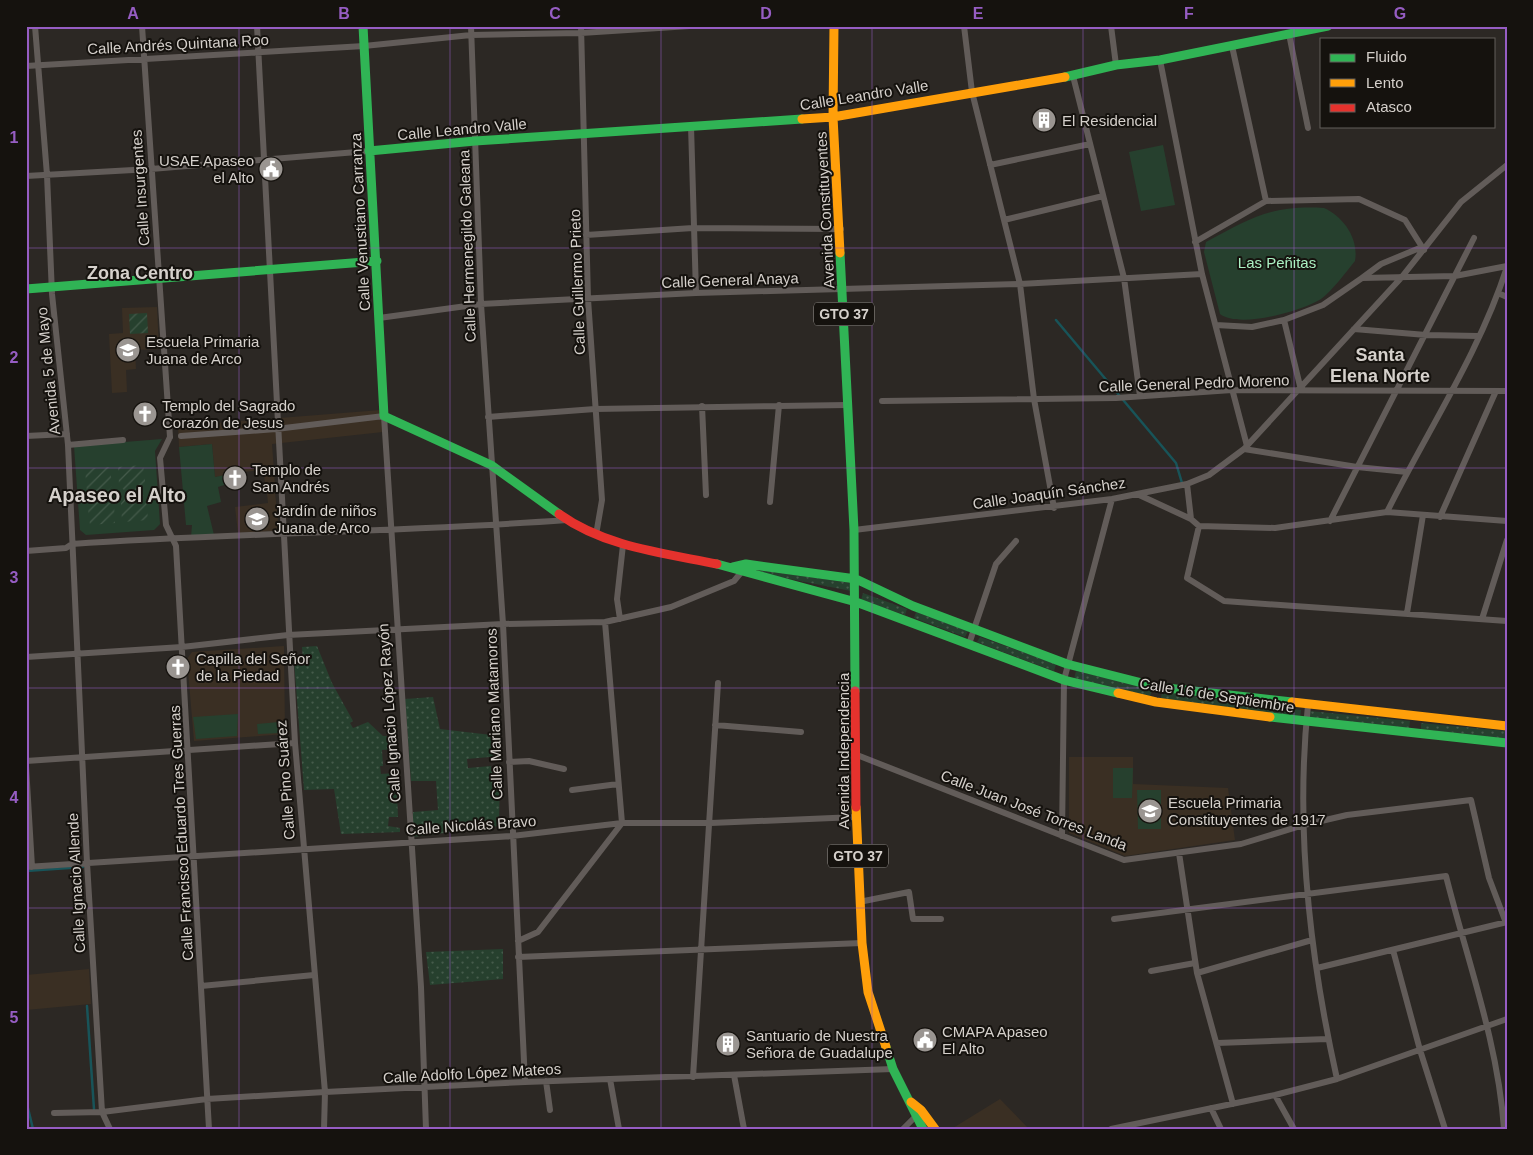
<svg xmlns="http://www.w3.org/2000/svg" width="1533" height="1155" viewBox="0 0 1533 1155" font-family="Helvetica,sans-serif">
	<defs>
		<pattern id="grass-dots" width="8" height="8" patternUnits="userSpaceOnUse" patternTransform="scale(1.25)"><rect width="8" height="8" fill="#26402e"/><path d="M2 2h.1M6 6h.1" fill="none" stroke="#455b4b" stroke-width="1.8" stroke-linecap="round"/></pattern>
		<pattern id="garden-furrows" width="10" height="10" patternUnits="userSpaceOnUse" patternTransform="scale(1.25)"><rect width="10" height="10" fill="#26402e"/><path d="M-1 1l2-2M0 10L10 0M9 11l2-2" fill="none" stroke="#455b4b"/></pattern>
	</defs>
	<rect width="100%" height="100%" fill="#2c2824"/>
	<!-- built -->
	<path fill="#3a2f23" d="M157,307L159,349L135,350L136,369L126,370L127,392L112,393L109,334L123,333L122,308Z
		M381,410L383,432L272,444L275,485L265,486L264,470L242,472L241,467L233,469L234,474L215,477L212,444L179,447L178,426Z
		M275,492L279,531L238,533L235,507L268,503L267,493Z
		M284,646L285,734L194,741L187,659L192,652Z
		M1069,757H1133V784L1228,788L1235,840L1125,856L1069,833Z
		M89,969L91,1004L26,1010V975Z
		M1000,1099L1029,1129L953,1128Z"/>
	<!-- grass -->
	<path fill="url(#grass-dots)" d="M757,570L852,583L851,591L760,573Z
		M863,593L907,609L905,615L861,600Z
		M916,612L968,631L965,637L914,618Z
		M980,637L1056,664L1054,671L977,642Z
		M317,646L332,683L353,721L350,723L353,728L368,722L383,736H393L395,749L382,750L383,766H380L381,774L396,773L398,817H389L388,826L400,828V832L341,834L334,789L304,790L294,661L303,660L302,647Z
		M1076,671L1152,689L1150,697L1074,679Z
		M1162,692L1301,710L1300,718L1161,698Z
		M433,697L440,729L500,736L501,756L467,759L468,768L491,766V771L500,770L499,826L413,837V812L438,810L436,781H411L405,699Z
		M1310,711L1410,721L1409,728L1310,718Z
		M1421,723L1507,731V739L1421,729Z
		M503,949V979L430,985L426,952Z"/>
	<!-- park -->
	<path fill="#26402e" d="M1163,145L1175,205L1141,211L1129,152Z
		M1324,208C1344,217 1359,239 1355,261C1346,272 1332,291 1321,299C1302,311 1239,329 1220,314L1204,252L1206,242C1251,218 1270,205 1324,208Z
		M162,439L155,451L160,524L154,530L86,535L80,530L74,446Z
		M212,444L215,477L225,475L227,484L218,487L221,502L207,506L214,535L191,537L192,525H186L179,447Z
		M238,714L237,736L196,739L193,717Z
		M279,722L281,733L258,734L257,724Z
		M1113,768H1133L1132,798H1113Z
		M1137,790H1161V829H1138Z"/>
	<!-- garden -->
	<path fill="url(#garden-furrows)" d="M147,313L148,333L130,334L129,314Z
		M143,465L146,489L125,491L119,485L118,467Z
		M110,467L112,486L107,492L87,494L85,469Z
		M146,495L148,520L122,522L121,503L126,497Z
		M108,499L114,504L115,523L90,525L87,501Z"/>
	<g fill="none" stroke-linecap="round" stroke-linejoin="round">
		<!-- stream -->
		<path stroke="#185459" stroke-width="2.5" d="M1056,320L1176,463L1182,483
			M26,871L83,867
			M87,1006L94,1109
			M26,1100L33,1129"/>
		<!-- street -->
		<path stroke="#625c59" stroke-width="6" d="M35,26L47,175L52,294L68,445L87,863L102,1112L110,1129
			M142,26L170,437
			M257,26L295,743L325,1092L324,1129
			M471,26L481,304L503,624L525,1082
			M581,26L588,299L602,500L596,535
			M964,26L972,92L1020,284L1034,399L1054,508
			M1111,26L1116,65
			M1289,34L1308,128
			M1232,46L1266,201
			M1160,60L1202,274L1247,446
			M26,66L364,46L471,35L581,33L690,26
			M1073,76L1124,278L1140,396
			M691,126L696,293
			M990,165L1090,144
			M26,176L151,169L369,151
			M1004,220L1103,196
			M586,235L693,228L841,229
			M1195,242L1266,201L1359,199L1405,220L1424,250
			M1362,278L1381,264L1422,247
			M1498,293L1507,297
			M379,318L481,304L696,293L1020,284L1202,274
			M1284,320L1300,386
			M1216,325L1252,327L1284,320L1323,305L1362,278L1455,276L1507,266
			M1354,329L1426,335L1478,336
			M882,401L1116,398L1232,390L1507,391
			M702,406L706,495
			M488,417L595,409L847,405
			M26,436L67,434
			M181,436L276,429L384,416L421,987L426,1129
			M170,437L160,458L166,525L176,546L209,1129
			M68,445L123,440
			M1244,449L1357,467L1407,472
			M1187,484L1191,519
			M1137,494L1191,519L1199,526L1275,528L1387,512L1507,521
			M770,502L779,405
			M1387,512C1427,431 1479,354 1507,267
			M1440,517L1496,391
			M1330,521L1474,238
			M1199,526L1187,578L1224,601L1507,621
			M854,530L1112,499L1187,484L1209,475L1244,449L1401,278L1461,202L1507,165
			M26,551L66,548L72,544C237,533 402,532 567,520
			M1407,613L1423,515
			M620,619L617,599L623,545
			M1482,619L1507,540
			M969,644L996,564L1016,541
			M26,657L182,647L288,635L503,624L605,622L671,607L734,581L744,569
			M1308,705C1295,829 1310,958 1337,1079
			M715,725L801,732
			M857,755L1124,860L1241,844L1304,825L1347,815L1471,800L1489,878L1506,923
			M26,761L295,743
			M509,762L529,761L564,769
			M26,766L32,867
			M572,790L618,784
			M1062,836L1064,680L1112,499
			M1179,853L1197,973L1233,1104
			M26,867L512,836L622,823H711L856,817
			M859,902L909,892L913,919H941
			M1114,919L1446,876C1467,960 1498,1042 1504,1129
			M518,941L538,932L622,823L605,622
			M1393,950L1420,1050L1445,1129
			M518,957L862,943
			M1317,968L1507,922
			M1151,971L1195,963
			M1197,973L1312,940
			M201,986L314,975
			M1217,1043L1328,1039
			M734,1075L744,1129
			M693,1077L718,683
			M610,1079L619,1129
			M546,1081L550,1110
			M1275,1095L1294,1129
			M1211,1108L1221,1129
			M54,1113L102,1112L207,1099L325,1092L525,1082L893,1069
			M903,1129L918,1114
			M1111,1129L1275,1095L1337,1079L1507,1019"/>
		<!-- fast -->
		<path stroke="#30b455" stroke-width="9" d="M363,26L384,416L491,465L559,514
			M1065,77L1116,65L1160,60L1328,26
			M369,151L475,141L802,119
			M840,253L854,530L855,691
			M26,289L377,261
			M717,564L856,602L1064,680L1118,693
			M733,567L746,564L856,579L913,606L1067,664L1158,687L1292,702
			M1270,717L1507,743
			M886,1047L893,1069L923,1129"/>
		<!-- slow -->
		<path stroke="#ff9f0a" stroke-width="9" d="M834,26L833,117L840,253
			M802,119L833,117L1065,77
			M1118,693L1156,702L1270,717
			M1292,702L1507,726
			M856,807L862,943L868,992L886,1047
			M911,1102L921,1110L935,1129"/>
		<!-- jam -->
		<path stroke="#e5322d" stroke-width="9" d="M559,514C605,547 663,553 717,564
			M855,691L856,807"/>
	</g>
	<!-- grid -->
	<path fill="none" stroke="#965dc3" stroke-width="1" stroke-opacity="0.55" d="M239,26V1129M450,26V1129M661,26V1129M872,26V1129M1083,26V1129M1294,26V1129M26,248H1507M26,468H1507M26,688H1507M26,908H1507"/>
	<!-- icons -->
	<defs>
		<symbol id="building-disc" viewBox="-11 -11 22 22"><circle r="9.5" fill="#9a9591" stroke="#15120e"/><path d="M-4-6H4V6H1V3H-1V6H-4ZM-2.5-4.3h1.7v1.8h-1.7ZM.8-4.3h1.7v1.8H.8ZM-2.5-1h1.7V.8h-1.7ZM.8-1h1.7V.8H.8Z" fill="#fff"/></symbol>
		<symbol id="civic-disc" viewBox="-11 -11 22 22"><circle r="9.5" fill="#9a9591" stroke="#15120e"/><path d="M-.6-6.5H3V-4.5H.6V-3L4-1V1h2V6H-6V1h2V-1L-.6-3ZM-1.2 2.5V6h2.4V2.5Z" fill="#fff"/></symbol>
		<symbol id="school-disc" viewBox="-11 -11 22 22"><circle r="9.5" fill="#9a9591" stroke="#15120e"/><path d="M0-5L7-2L0 1L-7-2ZM-4 1L0 2.5L4 1V4Q0 6-4 4Z" fill="#fff"/></symbol>
		<symbol id="church-disc" viewBox="-11 -11 22 22"><circle r="9.5" fill="#9a9591" stroke="#15120e"/><path d="M-1.2-6h2.4v3.5h3.3v2.4h-3.3V6h-2.4V-.1h-3.3v-2.4h3.3Z" fill="#fff"/></symbol>
	</defs>
	<g fill-rule="evenodd">
		<use href="#building-disc" x="1030" y="106" width="28" height="28"/>
		<use href="#civic-disc" x="257" y="155" width="28" height="28"/>
		<use href="#school-disc" x="114" y="336" width="28" height="28"/>
		<use href="#church-disc" x="131" y="400" width="28" height="28"/>
		<use href="#church-disc" x="221" y="464" width="28" height="28"/>
		<use href="#school-disc" x="243" y="505" width="28" height="28"/>
		<use href="#church-disc" x="164" y="653" width="28" height="28"/>
		<use href="#school-disc" x="1136" y="797" width="28" height="28"/>
		<use href="#civic-disc" x="911" y="1026" width="28" height="28"/>
		<use href="#building-disc" x="714" y="1030" width="28" height="28"/>
	</g>
	<g text-anchor="middle" dominant-baseline="central" stroke-width="4" stroke-linejoin="round" paint-order="stroke">
		<!-- shield labels -->
		<g fill="#15120e" stroke="#9b9792" stroke-width="1">
			<rect x="814" y="302.5" width="60" height="23" rx="4"/>
			<rect x="828" y="844.5" width="60" height="23" rx="4"/>
		</g>
		<g font-size="14" font-weight="bold" fill="#d5d0cb">
			<text x="844" y="314">GTO 37</text>
			<text x="858" y="856">GTO 37</text>
		</g>
		<!-- street labels -->
		<g font-size="15" fill="#d5d0cb" stroke="#15120e">
			<text transform="translate(178 44) rotate(-3)">Calle Andrés Quintana Roo</text>
			<text transform="translate(864 95) rotate(-9)">Calle Leandro Valle</text>
			<text transform="translate(462 129) rotate(-5)">Calle Leandro Valle</text>
			<text transform="translate(140 188) rotate(-94)">Calle Insurgentes</text>
			<text transform="translate(825 210) rotate(-93)">Avenida Constituyentes</text>
			<text transform="translate(360 222) rotate(-93)">Calle Venustiano Carranza</text>
			<text transform="translate(467 246) rotate(-92)">Calle Hermenegildo Galeana</text>
			<text transform="translate(730 280) rotate(-2)">Calle General Anaya</text>
			<text transform="translate(577 282) rotate(-92)">Calle Guillermo Prieto</text>
			<text transform="translate(48 371) rotate(-96)">Avenida 5 de Mayo</text>
			<text transform="translate(1194 383) rotate(-2)">Calle General Pedro Moreno</text>
			<text transform="translate(1049 493) rotate(-8)">Calle Joaquín Sánchez</text>
			<text transform="translate(1217 695) rotate(9)">Calle 16 de Septiembre</text>
			<text transform="translate(389 713) rotate(-94)">Calle Ignacio López Rayón</text>
			<text transform="translate(494 714) rotate(-92)">Calle Mariano Matamoros</text>
			<text transform="translate(843 751) rotate(-90)">Avenida Independencia</text>
			<text transform="translate(285 780) rotate(-94)">Calle Pino Suárez</text>
			<text transform="translate(1034 810) rotate(21)">Calle Juan José Torres Landa</text>
			<text transform="translate(471 825) rotate(-4)">Calle Nicolás Bravo</text>
			<text transform="translate(181 833) rotate(-93)">Calle Francisco Eduardo Tres Guerras</text>
			<text transform="translate(76 883) rotate(-93)">Calle Ignacio Allende</text>
			<text transform="translate(472 1073) rotate(-3)">Calle Adolfo López Mateos</text>
		</g>
		<!-- poi labels -->
		<g font-size="15" fill="#d5d0cb" stroke="#15120e" text-anchor="start">
			<text x="1062" y="120">El Residencial</text>
			<text x="254" y="160" text-anchor="end">USAE Apaseo<tspan x="254" dy="17">el Alto</tspan></text>
			<text x="146" y="341">Escuela Primaria<tspan x="146" dy="17">Juana de Arco</tspan></text>
			<text x="162" y="405">Templo del Sagrado<tspan x="162" dy="17">Corazón de Jesus</tspan></text>
			<text x="252" y="469">Templo de<tspan x="252" dy="17">San Andrés</tspan></text>
			<text x="274" y="510">Jardín de niños<tspan x="274" dy="17">Juana de Arco</tspan></text>
			<text x="196" y="658">Capilla del Señor<tspan x="196" dy="17">de la Piedad</tspan></text>
			<text x="1168" y="802">Escuela Primaria<tspan x="1168" dy="17">Constituyentes de 1917</tspan></text>
			<text x="942" y="1031">CMAPA Apaseo<tspan x="942" dy="17">El Alto</tspan></text>
			<text x="746" y="1035">Santuario de Nuestra<tspan x="746" dy="17">Señora de Guadalupe</tspan></text>
		</g>
		<!-- park labels -->
		<g font-size="15" fill="#aaf0c2" stroke="#15120e">
			<text x="1277" y="262">Las Peñitas</text>
		</g>
		<!-- quarter labels -->
		<g font-size="18" font-weight="bold" fill="#d5d0cb" stroke="#15120e">
			<text x="140" y="273">Zona Centro</text>
			<text x="1380" y="355">Santa<tspan x="1380" dy="21">Elena Norte</tspan></text>
		</g>
		<!-- district labels -->
		<g font-size="20" font-weight="bold" fill="#d5d0cb" stroke="#15120e">
			<text x="117" y="495">Apaseo el Alto</text>
		</g>
	</g>
	<!-- border -->
	<rect width="1533" height="1155" fill="none" stroke="#15120e" stroke-width="55"/>
	<!-- legend -->
	<rect x="1320" y="38" width="175" height="90" fill="#15120e" stroke="#625e5a"/>
	<rect x="1330" y="54" width="25" height="8" fill="#30b455" stroke="#625e5a"/>
	<text x="1366" y="62" font-size="15" fill="#d5d0cb">Fluido</text>
	<rect x="1330" y="79" width="25" height="8" fill="#ff9f0a" stroke="#625e5a"/>
	<text x="1366" y="88" font-size="15" fill="#d5d0cb">Lento</text>
	<rect x="1330" y="104" width="25" height="8" fill="#e5322d" stroke="#625e5a"/>
	<text x="1366" y="112" font-size="15" fill="#d5d0cb">Atasco</text>
	<rect x="28" y="28" width="1478" height="1100" fill="none" stroke="#965dc3" stroke-width="2"/>
	<g font-size="16" text-anchor="middle" font-weight="bold" fill="#965dc3">
		<text x="133" y="19">A</text>
		<text x="344" y="19">B</text>
		<text x="555" y="19">C</text>
		<text x="766" y="19">D</text>
		<text x="978" y="19">E</text>
		<text x="1189" y="19">F</text>
		<text x="1400" y="19">G</text>
		<text x="14" y="143">1</text>
		<text x="14" y="363">2</text>
		<text x="14" y="583">3</text>
		<text x="14" y="803">4</text>
		<text x="14" y="1023">5</text>
	</g>
</svg>
